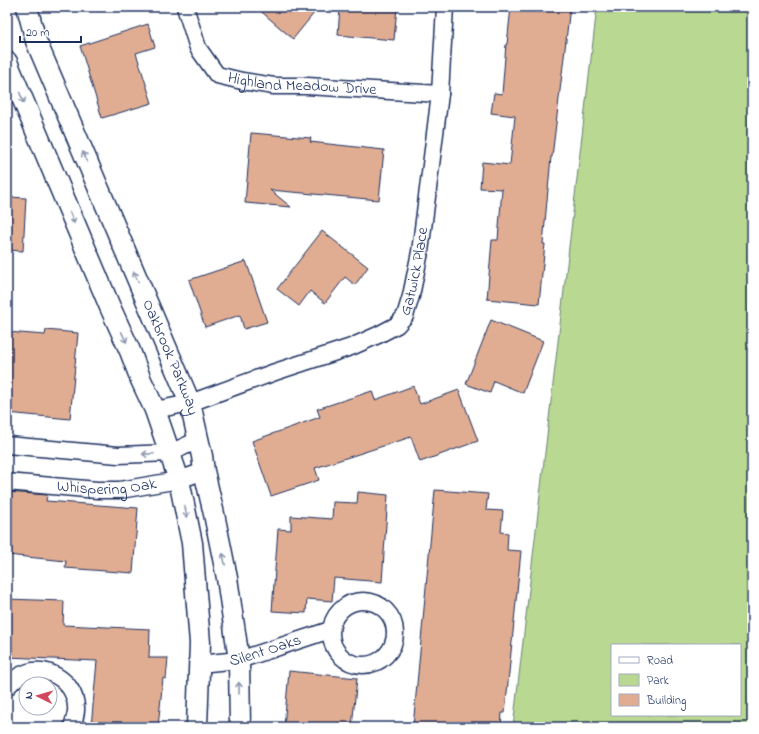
<svg xmlns="http://www.w3.org/2000/svg" width="759" height="734" viewBox="0 0 759 734" font-family="'Indie Flower',sans-serif">
	<rect width="100%" height="100%" fill="#fff"/>
	<filter id="ink" filterUnits="userSpaceOnUse"><feTurbulence type="fractalNoise" baseFrequency=".025" numOctaves="2"/><feDisplacementMap in="SourceGraphic" scale="8" xChannelSelector="R" yChannelSelector="G"/><feConvolveMatrix kernelMatrix="1 2 1 2 8 2 1 2 1" color-interpolation-filters="sRGB"/></filter>
	<g filter="url(#ink)">
		<!-- green -->
		<path fill="#b9d891" stroke="#6a8478" fill-rule="evenodd" d="M597,7H752V727H513ZM612,645H740V715H612Z"/>
		<!-- building -->
		<path fill="#e0ad93" stroke="#1b2f5e" d="M256,7H319L293,39Z
			M340,7H397L394,40L338,35Z
			M511,7H570L552,157H551L543,244H545L539,304L487,299L492,240H498L502,189L480,188L482,162L510,165L515,116L491,113L494,93L502,94L506,44H507Z
			M148,24L155,47L136,53L152,103L102,118L80,46Z
			M251,133L311,138L310,142L384,150L379,200L270,190L291,207L245,203Z
			M7,197L26,198L23,251L7,250Z
			M322,231L368,267L355,285L345,277L325,303L310,291L299,306L277,289Z
			M246,261L267,322L244,329L240,315L205,327L189,280Z
			M491,320L543,341L523,393L494,381L490,393L466,384Z
			M46,330L78,333L70,419L7,413V332L45,335Z
			M413,386L420,404L459,390L478,441L420,462L411,437L315,468L319,480L271,496L252,441L320,417L317,409L372,391L375,400Z
			M435,490L488,494L486,510L503,511L501,532L508,533L507,550L521,551L505,713H502L501,727H413Z
			M7,492L47,495L46,501L138,508L133,573L65,568L66,561L7,555Z
			M358,492L388,495L382,582L334,578L332,601L307,599L306,613L272,611L278,529L291,530V516L332,519L333,502L357,503Z
			M7,599L64,601L63,625L150,629L149,658H168L166,679L163,678L158,727H91L97,661L7,657Z
			M289,671L357,678L352,727H284Z"/>
		<g fill="none" stroke-linecap="round" stroke-linejoin="round">
			<defs>
				<g id="minor">
					<path id="s1" d="M185,7L198,48L217,75L242,81L274,86H307L440,94"/>
					<path id="s2" d="M155,410L190,403L275,372L351,347L378,335L397,325L405,316L411,296L420,252L440,94L445,7"/>
					<path d="M7,445L118,455L170,453L198,440"/>
					<path id="s3" d="M7,482L97,490H120L179,480L204,471"/>
					<circle cx="363" cy="633" r="32"/>
					<path id="s4" d="M199,664L239,660L330,630"/>
					<path d="M7,687C11,683 15,678 21,675C44,662 74,680 76,706C77,713 74,720 72,727"/>
				</g>
				<g id="tertiary">
					<path id="s5" d="M27,7L36,41L190,403L202,456L204,471L214,514L227,578L239,660L240,727"/>
					<path d="M7,62L110,307L130,351L141,380L155,410L179,480L192,543L200,643L197,727"/>
				</g>
			</defs>
			<!-- minor casing -->
			<use href="#minor" stroke="#1b2f5e" stroke-width="19"/>
			<!-- tertiary casing -->
			<use href="#tertiary" stroke="#1b2f5e" stroke-width="23"/>
			<!-- minor -->
			<use href="#minor" stroke="#fff" stroke-width="16"/>
			<!-- tertiary -->
			<use href="#tertiary" stroke="#fff" stroke-width="20"/>
		</g>
		<!-- one-way arrows -->
		<defs><path id="oneway-shaft" d="M-6 0H5M1.5-3L5.5 0L1.5 3" fill="none" stroke-width="1.6" stroke-linecap="round" stroke-linejoin="round"/></defs>
		<g stroke="#8d97ae">
			<use href="#oneway-shaft" transform="translate(22 98) rotate(67)"/>
			<use href="#oneway-shaft" transform="translate(85 157) rotate(-113)"/>
			<use href="#oneway-shaft" transform="translate(72 218) rotate(67)"/>
			<use href="#oneway-shaft" transform="translate(136 277) rotate(-113)"/>
			<use href="#oneway-shaft" transform="translate(124 337) rotate(65)"/>
			<use href="#oneway-shaft" transform="translate(148 454) rotate(178)"/>
			<use href="#oneway-shaft" transform="translate(186 512) rotate(79)"/>
			<use href="#oneway-shaft" transform="translate(224 559) rotate(-101)"/>
			<use href="#oneway-shaft" transform="translate(239 688) rotate(-91)"/>
		</g>
	</g>
	<g text-anchor="middle" dominant-baseline="central" stroke-width="4" stroke-linejoin="round" paint-order="stroke">
		<!-- street labels -->
		<g font-size="16" fill="#1b2f5e" stroke="#fff">
			<text stroke="none"><textPath href="#s1" startOffset="162">Highland Meadow Drive</textPath></text>
			<text stroke="none"><textPath href="#s2" startOffset="315">Gatwick Place</textPath></text>
			<text stroke="none"><textPath href="#s5" startOffset="379">Oakbrook Parkway</textPath></text>
			<text stroke="none"><textPath href="#s3" startOffset="100">Whispering Oak</textPath></text>
			<text stroke="none"><textPath href="#s4" startOffset="68">Silent Oaks</textPath></text>
		</g>
	</g>
	<!-- margin -->
	<rect width="759" height="734" fill="none" stroke="#fff" stroke-width="24"/>
	<rect x="12" y="12" width="735" height="710" fill="none" stroke="#1b2f5e" stroke-width="1.5" filter="url(#ink)"/>
	<!-- legend -->
	<rect x="611" y="644" width="130" height="72" fill="#ffffff" stroke="#a4acbf"/>
	<rect x="619" y="657" width="20" height="6" fill="#ffffff" stroke="#a4acbf"/>
	<text x="647" y="664" font-size="12" fill="#1b2f5e">Road</text>
	<rect x="619" y="674" width="20" height="12" fill="#b9d891" stroke="#a4acbf"/>
	<text x="647" y="684" font-size="12" fill="#1b2f5e">Park</text>
	<rect x="619" y="694" width="20" height="12" fill="#e0ad93" stroke="#a4acbf"/>
	<text x="647" y="704" font-size="12" fill="#1b2f5e">Building</text>
	<!-- north arrow -->
	<g transform="translate(38 696) rotate(275)"><circle r="19" fill="#ffffff" stroke="#a4acbf"/>
	<path d="M0-3L7 15L0 10L-7 15Z" fill="#d1495b"/>
	<text y="-6" font-size="11" font-weight="bold" text-anchor="middle" fill="#1b2f5e">N</text>
	</g>
	<!-- scale -->
	<path d="M20 36v6h61v-6" fill="none" stroke="#1b2f5e" stroke-width="2"/>
	<text x="26" y="36" font-size="12" fill="#1b2f5e" stroke="#ffffff" stroke-width="3" paint-order="stroke">20 m</text>
</svg>
